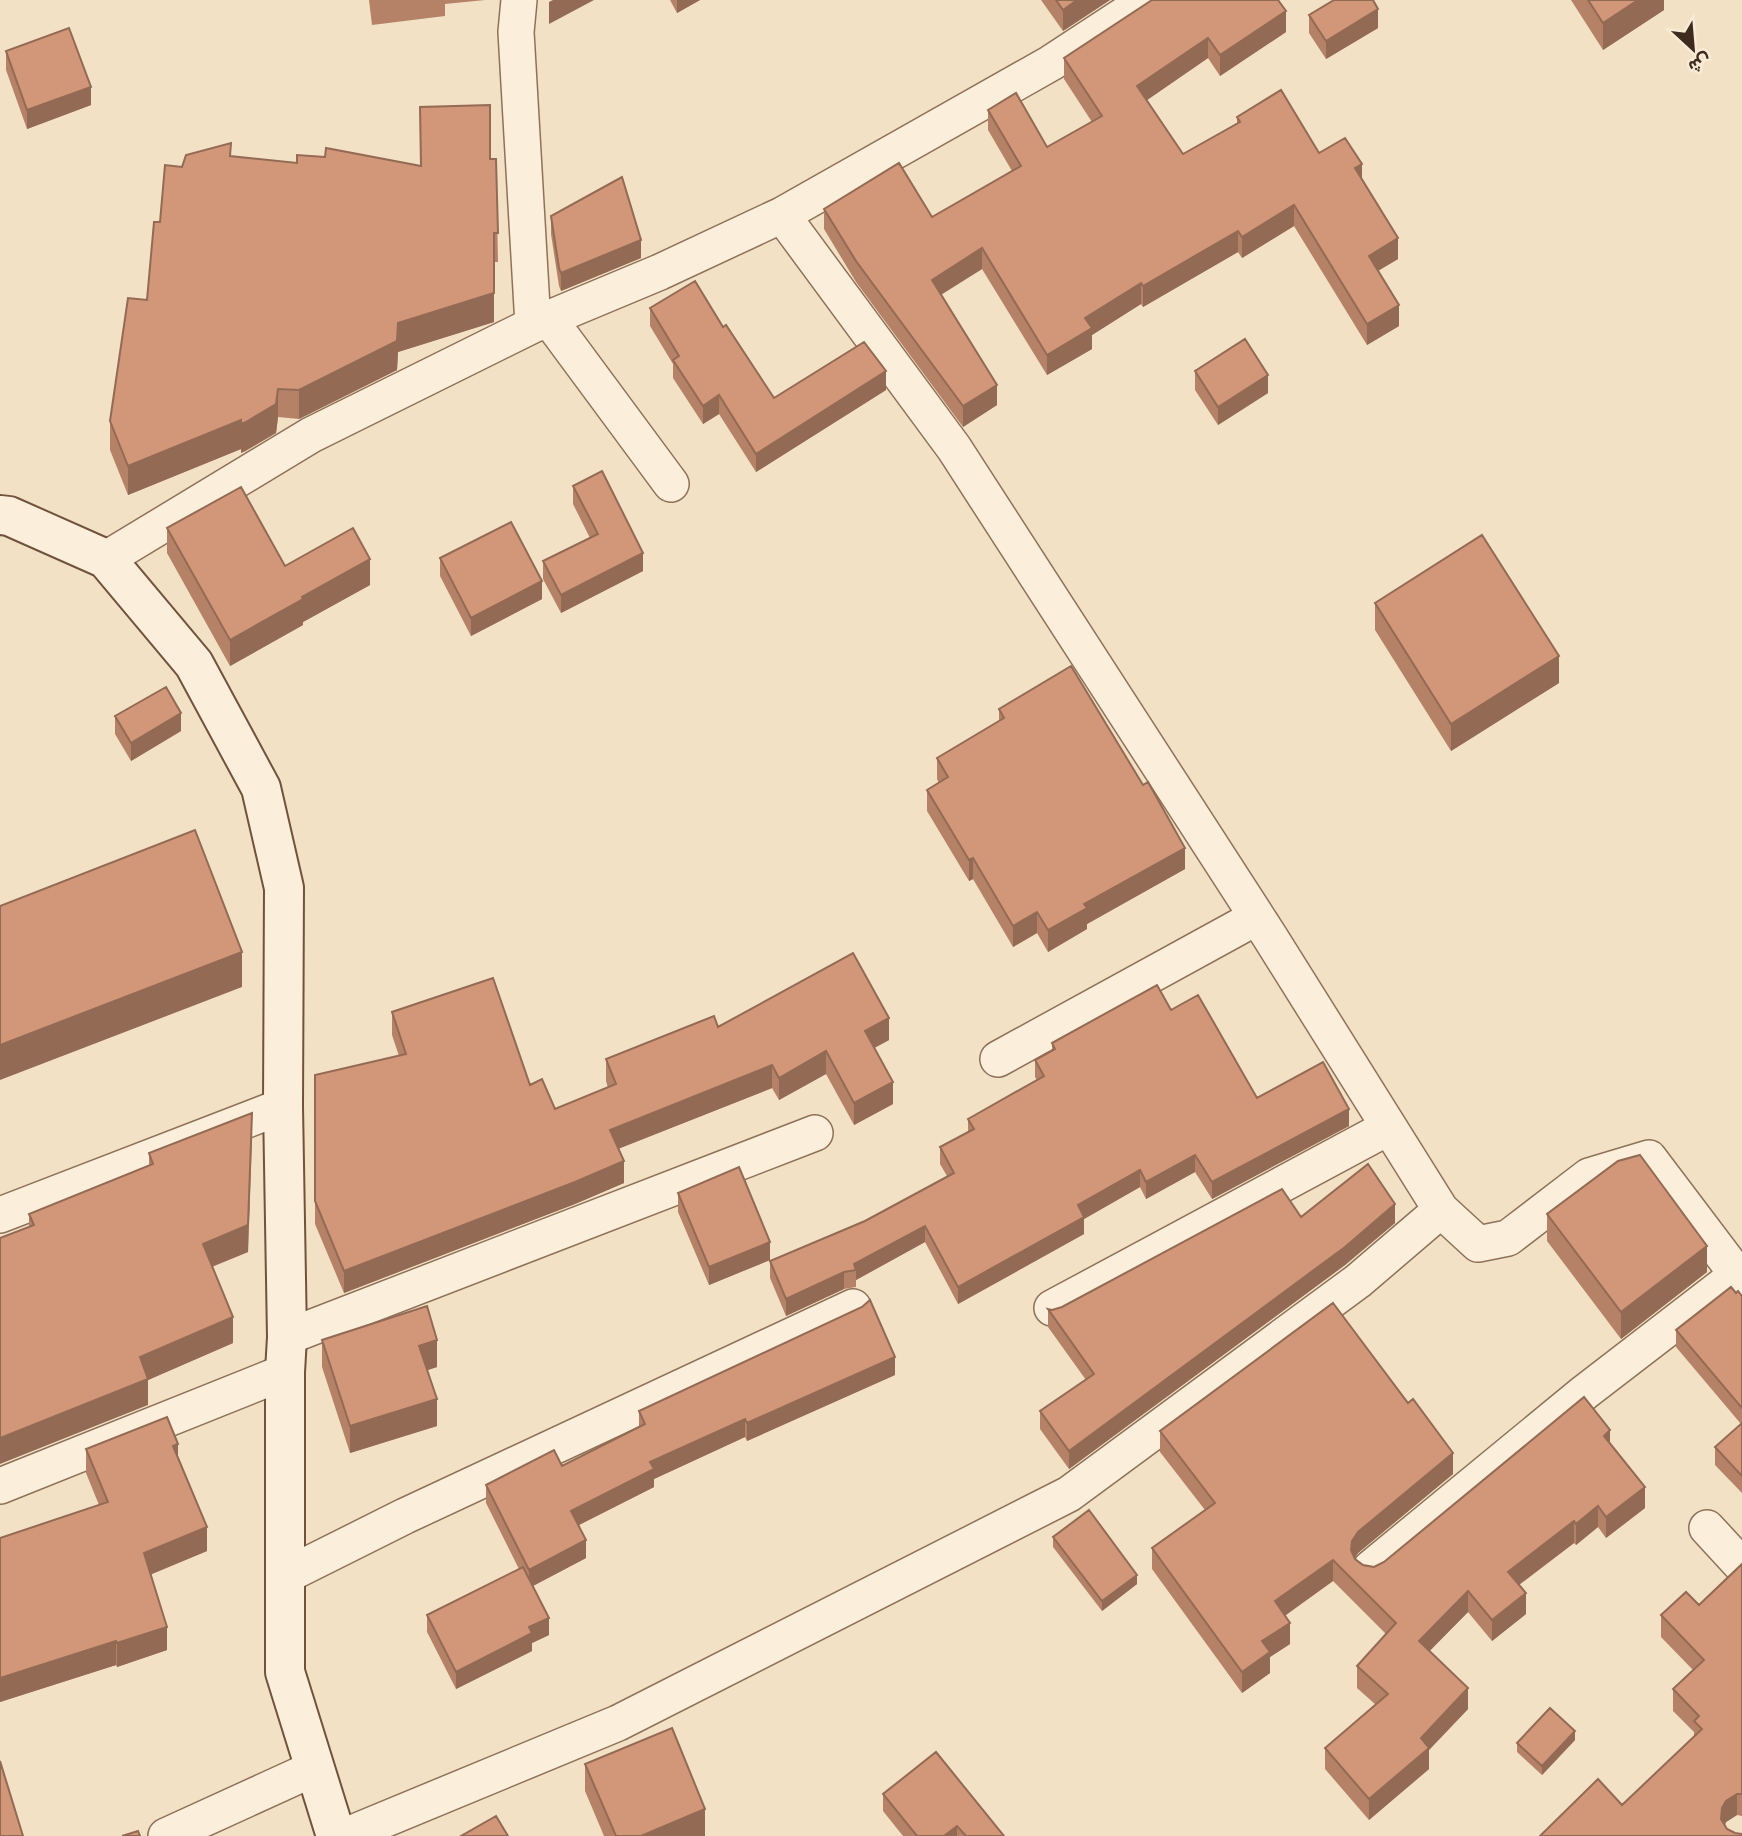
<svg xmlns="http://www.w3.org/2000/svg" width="1742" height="1836" viewBox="0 0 1742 1836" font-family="Bitter,Vazirmatn,serif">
	<rect width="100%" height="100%" fill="#f2e1c5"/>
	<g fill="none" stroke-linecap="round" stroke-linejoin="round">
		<defs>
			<path id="street" d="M519,0L516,32L533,325
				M782,215L954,448L1270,937L1441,1210L1478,1244L1508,1238L1589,1176L1649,1158L1742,1281
				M549,319L671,484
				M106,559L311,435L533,325L660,272L782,215L1051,63L1147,0
				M998,1059L1257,917
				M0,1215L283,1106
				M1052,1308L1389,1127
				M287,1337L815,1133
				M0,1486L285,1372
				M1707,1528L1742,1566
				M1371,1568L1585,1392L1737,1275
				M285,1576L405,1516L853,1307
				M166,1836L315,1768
				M345,1836L618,1723L1069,1494L1358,1281L1441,1210"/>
			<path id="secondary" d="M0,515L9,516L106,559L194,664L261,788L284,888L283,1106L287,1337L285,1372V1672L336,1836"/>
		</defs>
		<!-- street casing -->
		<use href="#street" stroke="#8f7159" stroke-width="38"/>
		<!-- secondary casing -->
		<use href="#secondary" stroke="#71523c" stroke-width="42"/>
		<!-- street -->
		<use href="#street" stroke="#fbeeda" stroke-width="35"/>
		<!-- secondary -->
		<use href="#secondary" stroke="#fbeeda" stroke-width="38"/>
	</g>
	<!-- wall -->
	<path fill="#b58267" d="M369,0H485L445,4V16L372,25Z
		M670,0H700L677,13Z
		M1041,0H1110L1063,31Z
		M1152,0L1286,32L1220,76L1208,58L1147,100L1183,154L1237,123V117L1319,153L1362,179L1398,259L1378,271L1399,326L1367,345L1294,226L1242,258L1238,252L1143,307L1141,304L1092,335V349L1047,375L982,269L941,295L997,405L963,427L856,282L824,229V209L932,217L1012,171L988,130V110L1047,147L1092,122L1064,79V58Z
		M1571,0H1664V10L1603,50Z
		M1309,15L1378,28L1326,59L1309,33Z
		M6,51L91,105L27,129L6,70Z
		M420,107L490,159H496L498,262H494V322L398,352L397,370L299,419L278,417L276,433L246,451L241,453V449L128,495L110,450V421L147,300L160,222L231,156L297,163L421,166Z
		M551,216L641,258L561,291L559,286L551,234Z
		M650,308L723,327L774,398L886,390L756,472L719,414L703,424L673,378V364L650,326Z
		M1195,371L1268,393L1218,425L1195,390Z
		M573,486L643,571L561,613L543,579V561L590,538L573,504Z
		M167,528L285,566L370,585L303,622V625L230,666L167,553Z
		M440,558L542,599L471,636L440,576Z
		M1375,603L1559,683L1451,751L1375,630Z
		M999,709L1185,869L1087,924V929L1048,952L1037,933L1013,947L973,879L969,881L927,811V790L939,783L937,779V758L999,721Z
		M115,716L181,731L131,761L115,734Z
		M1171,1010L1257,1098L1349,1126L1212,1199L1195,1172L1146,1199L1140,1187L1084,1219V1234L958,1304L925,1242L856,1280V1287L844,1289L786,1316L770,1278V1261L865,1221L947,1176L940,1164V1147L968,1132V1119L1037,1080L1035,1077V1060L1052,1051V1043Z
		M392,1012L530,1085L555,1109L608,1088L606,1081V1059L718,1027L889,1040L874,1048L893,1104L854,1125L826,1074L779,1100L772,1088L618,1149L624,1183L575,1204L344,1293L315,1224V1075L399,1056L392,1035Z
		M252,1139L248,1252L212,1267L233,1343L148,1380V1405L29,1227V1214L149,1165V1153Z
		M678,1193L770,1260L709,1285L678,1212Z
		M1547,1214L1707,1272L1621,1339L1547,1241Z
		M1301,1217L1395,1223L1345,1265L1069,1469L1040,1429V1411L1086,1380L1048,1327V1309L1052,1310L1062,1307Z
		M1736,1293L1742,1296V1493L1715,1465V1447L1741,1424L1676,1347V1330Z
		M322,1340L437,1367L427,1370L437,1426L350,1453L322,1367Z
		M895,1375L747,1441L745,1437L654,1479V1487L579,1525L586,1558L533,1586L549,1635L532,1643V1651L456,1689L427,1632V1615L519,1569L486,1503V1485L562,1466L639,1427V1411Z
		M1160,1431L1453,1474L1358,1553L1355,1558V1559L1363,1565L1374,1567L1384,1562L1610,1444L1645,1508L1606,1538L1598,1527L1576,1545L1574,1543L1519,1585L1526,1614L1492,1641L1468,1612L1429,1651L1468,1709L1429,1750V1769L1369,1820L1325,1769V1748L1376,1705L1357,1688V1666L1386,1634L1333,1581L1285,1615L1290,1644L1270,1657V1673L1242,1693L1152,1569V1548L1205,1510L1160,1452Z
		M86,1449L178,1459L207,1551L150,1575L167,1650L117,1667L116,1665L0,1702V1538L99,1505L86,1473Z
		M1053,1537L1137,1584L1102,1611L1053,1547Z
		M1742,1564V1816L1737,1815L1726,1822L1725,1825L1727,1829L1742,1836L1622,1805L1694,1737V1732L1673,1711V1689L1693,1670L1661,1637V1615L1699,1605Z
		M1575,1740L1542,1775L1517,1752V1743Z
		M585,1764L705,1836H604L585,1791Z
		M883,1794L1004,1836H903L883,1811Z"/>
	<!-- shaded-wall -->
	<path fill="#936a54" d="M553,0H594L549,24V2Z
		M677,0H700L677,13Z
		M1077,0H1110L1063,31V10Z
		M1638,0H1664V10L1603,50V23Z
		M1378,9V28L1326,59V41Z
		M1286,11V32L1220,76V55Z
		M1208,38V58L1137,107V86Z
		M91,87V105L27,129V110Z
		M1362,164V185L1355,168Z
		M1294,205V226L1242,258V237Z
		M1238,231V252L1143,307V286Z
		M1398,238V259L1369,276V256Z
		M641,240V258L561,291V273Z
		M982,248V269L932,300V280Z
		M1141,283V304L1092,335V349L1047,375V355L1085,318Z
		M494,293V322L398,352L397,370L299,419V390L398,323Z
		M1399,305V326L1367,345V324Z
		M886,371V390L756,472V454Z
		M1268,375V393L1218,425V407Z
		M997,385V405L963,427V406Z
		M278,389V417L276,433L241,453V449L128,495V466Z
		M719,395V414L703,424V406Z
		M643,553V571L561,613V595Z
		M370,559V585L303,622V625L230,666V640L302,597Z
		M542,581V599L471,636V618Z
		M1559,656V683L1451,751V724Z
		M181,713V731L131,761V743Z
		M1185,848V869L1087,924V929L1048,952V930L1084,904Z
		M973,858V879L969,881V860Z
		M1037,912V933L1013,947V926Z
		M242,952V987L0,1080V1045Z
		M889,1018V1040L865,1053V1031Z
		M826,1051V1074L779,1100V1078Z
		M772,1065V1088L610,1152V1130Z
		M893,1082V1104L854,1125V1103Z
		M1349,1109V1126L1212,1199V1182Z
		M252,1113L248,1252L203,1270V1244Z
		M1195,1155V1172L1146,1199V1182Z
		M624,1161V1183L575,1204L344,1293V1271Z
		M1140,1170V1187L1084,1219V1234L958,1304V1287L1078,1205Z
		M1395,1204V1223L1345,1265L1069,1469V1451Z
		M925,1226V1242L856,1280V1270L854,1264Z
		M770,1242V1260L709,1285V1267Z
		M1707,1246V1272L1621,1339V1312Z
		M844,1272V1289L786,1316V1299Z
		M233,1317V1343L148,1380V1405L0,1464V1438L140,1357Z
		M437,1340V1367L419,1373V1346Z
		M895,1357V1375L747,1441V1423Z
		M437,1399V1426L350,1453V1426Z
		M745,1419V1437L654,1479V1487L571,1529V1511L650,1462Z
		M1610,1430V1451L1604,1436Z
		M178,1444V1468L173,1446Z
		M1453,1453V1474L1358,1553L1352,1562V1541L1358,1532Z
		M1645,1487V1508L1606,1538V1517Z
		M1598,1506V1527L1576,1545V1524Z
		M1574,1521V1543L1508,1593V1572Z
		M207,1527V1551L144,1577V1553Z
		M586,1540V1558L529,1588V1570Z
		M1333,1560V1581L1275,1623V1601Z
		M1137,1575V1584L1102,1611V1601Z
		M1468,1591V1612L1419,1662V1641Z
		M1526,1593V1614L1492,1641V1620Z
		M549,1618V1635L532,1643V1651L456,1689V1672L529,1627Z
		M1290,1623V1644L1270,1657V1673L1242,1693V1672L1262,1641Z
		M167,1627V1650L117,1667V1643Z
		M116,1641V1665L0,1702V1678Z
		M1468,1688V1709L1429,1750V1769L1369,1820V1799L1421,1738Z
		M1575,1731V1740L1542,1775V1766Z
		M1737,1794V1815L1726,1822L1722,1830V1808L1726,1801Z
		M705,1809V1836H641Z
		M957,1826V1836H944Z"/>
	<!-- building -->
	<path fill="#d29778" stroke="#936a54" stroke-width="2" d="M1056,0H1077L1063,10Z
		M1152,0H1278L1286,11L1220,55L1208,38L1137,86L1183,154L1240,122L1237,117L1281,90L1319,153L1345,138L1362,164L1355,168L1398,238L1369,256L1399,305L1367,324L1294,205L1242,237L1238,231L1143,286L1141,283L1085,318L1092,328L1047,355L982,248L932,280L997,385L963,406L856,261L824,209L899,163L932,217L1021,166L988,110L1016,93L1047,147L1102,116L1064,58Z
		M1334,0H1373L1378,9L1326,41L1309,15Z
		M1588,0H1638L1603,23Z
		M69,28L91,87L27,110L6,51Z
		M490,105V159H496L498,233H494V293L398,323L397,341L299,390L278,389L276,404L246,422L241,424V420L128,466L110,421L128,298L147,300L154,222H160L165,165L182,167L186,155L231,143L230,156L297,163V155L325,157L326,148L421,166L420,107Z
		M622,177L641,240L561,273L559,268L551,216Z
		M695,281L723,327L726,325L774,398L864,342L886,371L756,454L719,395L703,406L673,360L679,356L650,308Z
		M1245,339L1268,375L1218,407L1195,371Z
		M602,471L643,553L561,595L543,561L598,534L573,486Z
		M241,487L285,566L353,528L370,559L302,597L303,599L230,640L167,528Z
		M511,522L542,581L471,618L440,558Z
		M1482,535L1559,656L1451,724L1375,603Z
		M1071,666L1143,785L1148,782L1185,848L1084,904L1087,908L1048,930L1037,912L1013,926L973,858L969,860L927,790L948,777L937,758L1004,718L999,709Z
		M166,687L181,713L131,743L115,716Z
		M195,830L242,952L0,1045V906Z
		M853,953L889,1018L865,1031L893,1082L854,1103L826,1051L779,1078L772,1065L610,1130L624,1161L575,1182L344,1271L315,1201V1075L406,1054L392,1012L493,978L530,1085L542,1079L555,1109L616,1084L606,1059L714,1016L718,1027Z
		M1157,985L1171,1010L1198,995L1257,1098L1323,1062L1349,1109L1212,1182L1195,1155L1146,1182L1140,1170L1078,1205L1084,1217L958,1287L925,1226L854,1264L856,1270L844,1272L786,1299L770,1261L865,1221L954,1173L940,1147L974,1129L968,1119L1044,1076L1035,1060L1055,1049L1052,1043Z
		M252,1113L248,1225L203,1244L233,1317L140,1357L148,1379L0,1438V1238L34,1225L29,1214L153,1164L149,1153Z
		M1640,1155L1707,1246L1621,1312L1547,1214L1618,1161Z
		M1368,1164L1395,1204L1345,1247L1069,1451L1040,1411L1094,1374L1048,1309L1052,1310L1062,1307L1282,1189L1301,1217Z
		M739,1167L770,1242L709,1267L678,1193Z
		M1731,1287L1736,1293L1738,1291L1742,1296V1408L1676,1330Z
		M870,1300L895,1357L747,1423L745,1419L650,1462L654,1469L571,1511L586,1540L529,1570L486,1485L554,1450L562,1466L645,1424L639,1411L862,1307Z
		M1333,1303L1408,1403L1413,1399L1453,1453L1358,1532L1352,1541L1351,1550L1355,1559L1363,1565L1374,1567L1384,1562L1584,1397L1610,1430L1604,1436L1645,1487L1606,1517L1598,1506L1576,1524L1574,1521L1508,1572L1526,1593L1492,1620L1468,1591L1419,1641L1468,1688L1421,1738L1429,1748L1369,1799L1325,1748L1388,1694L1357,1666L1396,1623L1333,1560L1275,1601L1290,1623L1262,1641L1270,1652L1242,1672L1152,1548L1215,1503L1160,1431Z
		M427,1306L437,1340L419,1346L437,1399L350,1426L322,1340Z
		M167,1417L178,1444L173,1446L207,1527L144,1553L167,1627L117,1643L116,1641L0,1678V1538L108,1502L86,1449Z
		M1742,1423V1476L1715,1447Z
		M1089,1510L1137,1575L1102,1601L1053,1537Z
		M1742,1564V1794H1737L1726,1801L1722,1808L1721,1819L1727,1829L1735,1833L1742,1834V1836H1540L1598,1779L1622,1805L1702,1729L1694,1721L1699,1716L1673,1689L1704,1660L1661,1615L1686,1592L1699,1605Z
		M523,1567L549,1618L529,1627L532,1633L456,1672L427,1615Z
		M1550,1708L1575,1731L1542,1766L1517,1743Z
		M672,1728L705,1809L641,1836H616L585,1764Z
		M936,1752L1004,1836H966L957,1826L944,1836H917L883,1794Z
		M0,1761L23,1836H0Z
		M496,1816L508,1836H461Z
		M138,1831L140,1836H122Z"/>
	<!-- north arrow -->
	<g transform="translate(1693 49) rotate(154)" stroke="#f8ebd6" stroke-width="5" paint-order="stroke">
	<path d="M0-5L12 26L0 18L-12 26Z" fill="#3e2b1e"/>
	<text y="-10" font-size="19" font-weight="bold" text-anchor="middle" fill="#3e2b1e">ش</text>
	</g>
</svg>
